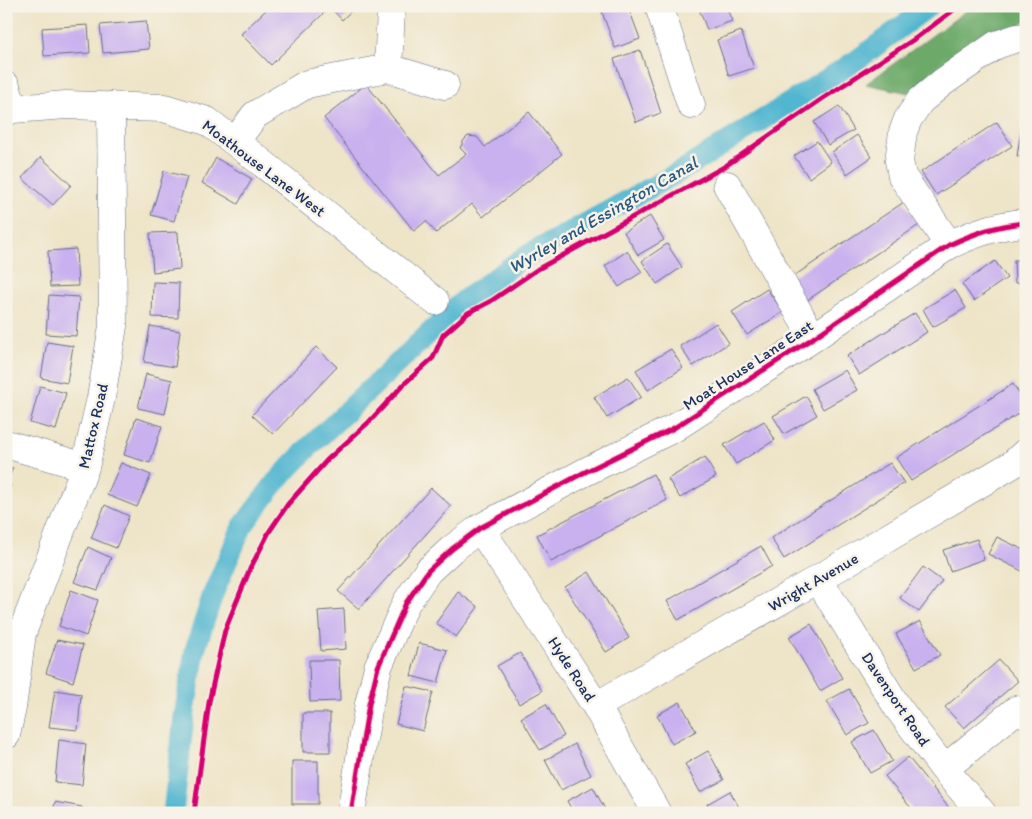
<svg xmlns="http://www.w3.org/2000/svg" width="1032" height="819" viewBox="0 0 1032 819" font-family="Itim,sans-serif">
	<rect width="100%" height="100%" fill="#f7f3e8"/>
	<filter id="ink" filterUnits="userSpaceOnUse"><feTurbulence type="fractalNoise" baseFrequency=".02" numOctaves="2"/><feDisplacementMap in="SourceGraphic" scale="10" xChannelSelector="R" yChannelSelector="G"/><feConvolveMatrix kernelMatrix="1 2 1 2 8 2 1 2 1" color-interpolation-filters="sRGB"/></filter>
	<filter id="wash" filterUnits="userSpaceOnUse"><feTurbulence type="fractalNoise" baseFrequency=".0096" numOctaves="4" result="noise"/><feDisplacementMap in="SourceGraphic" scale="20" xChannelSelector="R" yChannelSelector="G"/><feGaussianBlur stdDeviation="1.12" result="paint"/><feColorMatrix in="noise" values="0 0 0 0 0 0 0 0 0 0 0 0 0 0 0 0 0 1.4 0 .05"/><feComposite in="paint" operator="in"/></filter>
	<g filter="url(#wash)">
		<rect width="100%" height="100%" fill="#eee4c7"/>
		<!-- forest -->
		<path fill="#6daa6b" stroke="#446c64" d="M973,6H1026V20L919,95L866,84Z"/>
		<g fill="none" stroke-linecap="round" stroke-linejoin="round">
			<!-- canal -->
			<path stroke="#51b6d0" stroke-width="21" d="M173,813L184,717L195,650L213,594L242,527L275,483L308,448L464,300L524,257L683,170L857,60L929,6"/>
		</g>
		<g id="blocks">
			<!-- building -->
			<path fill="#c9b0ef" d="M270,6H356L342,20L330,7L271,65L241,34Z
				M617,6H628L640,39L615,48L602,12Z
				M698,6H726L732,21L707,30Z
				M146,21L149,49L103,53L100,25Z
				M88,25L90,53L44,56L42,28Z
				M741,31L754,68L729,76L717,40Z
				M640,50L661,113L636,122L614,59Z
				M366,84L439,175L466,154L460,148L464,140L468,136L477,137L485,147L529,112L562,154L483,217L472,204L436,233L426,221L414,231L324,118Z
				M839,106L854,130L828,145L814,122Z
				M997,122L1012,146L936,195L921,172Z
				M1021,132L1026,133V157L1017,156Z
				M857,135L872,157L847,174L832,152Z
				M817,141L831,162L809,178L794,156Z
				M41,157L71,185L53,205L22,178Z
				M216,158L252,179L238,204L202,183Z
				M164,171L187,177L174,221L151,215Z
				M904,202L919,225L803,303L788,280Z
				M650,216L664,240L638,255L624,232Z
				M178,232L180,269L153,272L150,233Z
				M667,244L682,267L657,284L642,261Z
				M76,249L78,286L50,287L48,251Z
				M627,251L642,272L619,287L605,266Z
				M1014,260H1026V283H1015Z
				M995,261L1007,278L974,301L962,284Z
				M153,282L179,283L178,318L152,317Z
				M767,289L783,312L747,335L732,312Z
				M955,290L966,308L933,327L923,309Z
				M49,295L79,297L76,336L46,334Z
				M915,313L927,332L859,375L847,356Z
				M716,323L729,343L693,366L680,346Z
				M150,326L180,331L175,367L144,362Z
				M47,342L73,346L67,383L41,378Z
				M316,347L337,367L273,434L252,415Z
				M671,349L683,368L648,390L636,370Z
				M845,370L857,390L823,409L812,389Z
				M146,374L172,380L165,414L138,408Z
				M628,377L641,397L607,418L594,397Z
				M1013,384L1026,403V409L911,481L896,458Z
				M40,386L66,393L56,430L30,423Z
				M806,396L817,415L784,434L773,416Z
				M136,418L162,426L150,463L124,455Z
				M764,421L775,440L736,464L724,445Z
				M705,457L716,477L680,498L668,479Z
				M121,463L151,475L137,507L107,495Z
				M890,463L904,483L784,559L771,538Z
				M6,466L13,468L9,477L6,476Z
				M653,474L667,500L551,562L537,535Z
				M6,483L11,485L7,498H6Z
				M431,488L451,506L359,609L338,591Z
				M105,505L129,516L116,548L91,538Z
				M997,537L1026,551V573L988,554Z
				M977,539L984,559L950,571L943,550Z
				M761,546L772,566L678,620L667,601Z
				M88,547L111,558L98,590L74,582Z
				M923,567L942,581L919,612L900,598Z
				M589,572L629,638L606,652L565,587Z
				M71,590L98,600L86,636L59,626Z
				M458,592L478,607L456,637L436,623Z
				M344,609L346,649L321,651L318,611Z
				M920,621L940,655L916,668L896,634Z
				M811,624L842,678L820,691L789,637Z
				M57,640L83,645L73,682L46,673Z
				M419,643L447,650L438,683L411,676Z
				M520,653L542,691L519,704L497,666Z
				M309,660H339L340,701L310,702Z
				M999,660L1018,681L964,728L945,707Z
				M406,686L433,692L423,731L396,724Z
				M849,689L869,723L847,735L827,701Z
				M55,690L81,694L78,730L49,727Z
				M680,702L696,731L672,744L657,715Z
				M546,704L564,736L540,750L521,718Z
				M303,713H330V752H303Z
				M874,730L892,761L870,773L852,742Z
				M59,740L86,744L82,785L55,782Z
				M575,744L591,775L561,790L545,760Z
				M708,751L724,780L700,792L685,764Z
				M908,757L953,813H915L885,776Z
				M292,761H318V804H292Z
				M593,787L607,813H574L567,801Z
				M730,791L742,813H711L707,804Z
				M55,802L82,807L81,813H53Z"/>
		</g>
	</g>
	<g filter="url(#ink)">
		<use href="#blocks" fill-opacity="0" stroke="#656e83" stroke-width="1"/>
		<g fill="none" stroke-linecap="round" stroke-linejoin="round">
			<defs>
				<path id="minor" d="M659,6L691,105
					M388,68L445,85
					M6,86L13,109
					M6,112L13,109L66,105L164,108L207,121L256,158L435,301
					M235,142L255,115L307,84L388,68L391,11
					M727,185L813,338
					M949,245L902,176L899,161L903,132L908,119L920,101L943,82L996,45L1017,38H1026
					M6,444L85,467
					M480,528L596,706L657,813
					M818,579L898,708L944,769L982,813
					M596,706L818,579L1013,464L1026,452
					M6,735L12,708L22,633L85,467L101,398L113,326L111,106
					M944,769L1016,710L1026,714
					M351,813L369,704L378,667L406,603L428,571L452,549L480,528L585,472L674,428L813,338L949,245C975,233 997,225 1026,223"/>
			</defs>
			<!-- minor casing -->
			<use href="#minor" stroke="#656e83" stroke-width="29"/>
			<!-- minor -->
			<use href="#minor" stroke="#fff" stroke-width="28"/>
			<defs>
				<path id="cycleway" d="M194,813L209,702L225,630L250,569L269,532L288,504L328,459L369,422L404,384L433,358L443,335L468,313L491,301L538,269L724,167L822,99L916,38L959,6
					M351,813L369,704L378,667L406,603L428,571L452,549L480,528L585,472L674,428L813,338L949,245C975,233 997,225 1026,223"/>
			</defs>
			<!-- cycleway casing -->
			<use href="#cycleway" stroke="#f7f3e8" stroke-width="8"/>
			<!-- cycleway -->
			<use href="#cycleway" stroke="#d6006c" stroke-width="5"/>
		</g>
	</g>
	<g text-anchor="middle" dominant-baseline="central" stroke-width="5" stroke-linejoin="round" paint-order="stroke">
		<!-- street labels -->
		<g font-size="16" fill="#1b2f5e" stroke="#f7f3e8">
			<text transform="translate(264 168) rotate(37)">Moathouse Lane West</text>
			<text transform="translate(748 365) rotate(-33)">Moat House Lane East</text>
			<text transform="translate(93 426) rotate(-77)">Mattox Road</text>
			<text transform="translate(813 582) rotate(-30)">Wright Avenue</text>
			<text transform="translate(572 669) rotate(57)">Hyde Road</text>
			<text transform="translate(896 699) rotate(56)">Davenport Road</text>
		</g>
		<!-- water labels -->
		<g font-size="18" font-style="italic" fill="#2b5880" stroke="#f7f3e8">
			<text transform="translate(603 215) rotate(-30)">Wyrley and Essington Canal</text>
		</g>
	</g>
	<!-- margin -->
	<rect width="1032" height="819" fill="none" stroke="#f7f3e8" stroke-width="25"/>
</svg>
